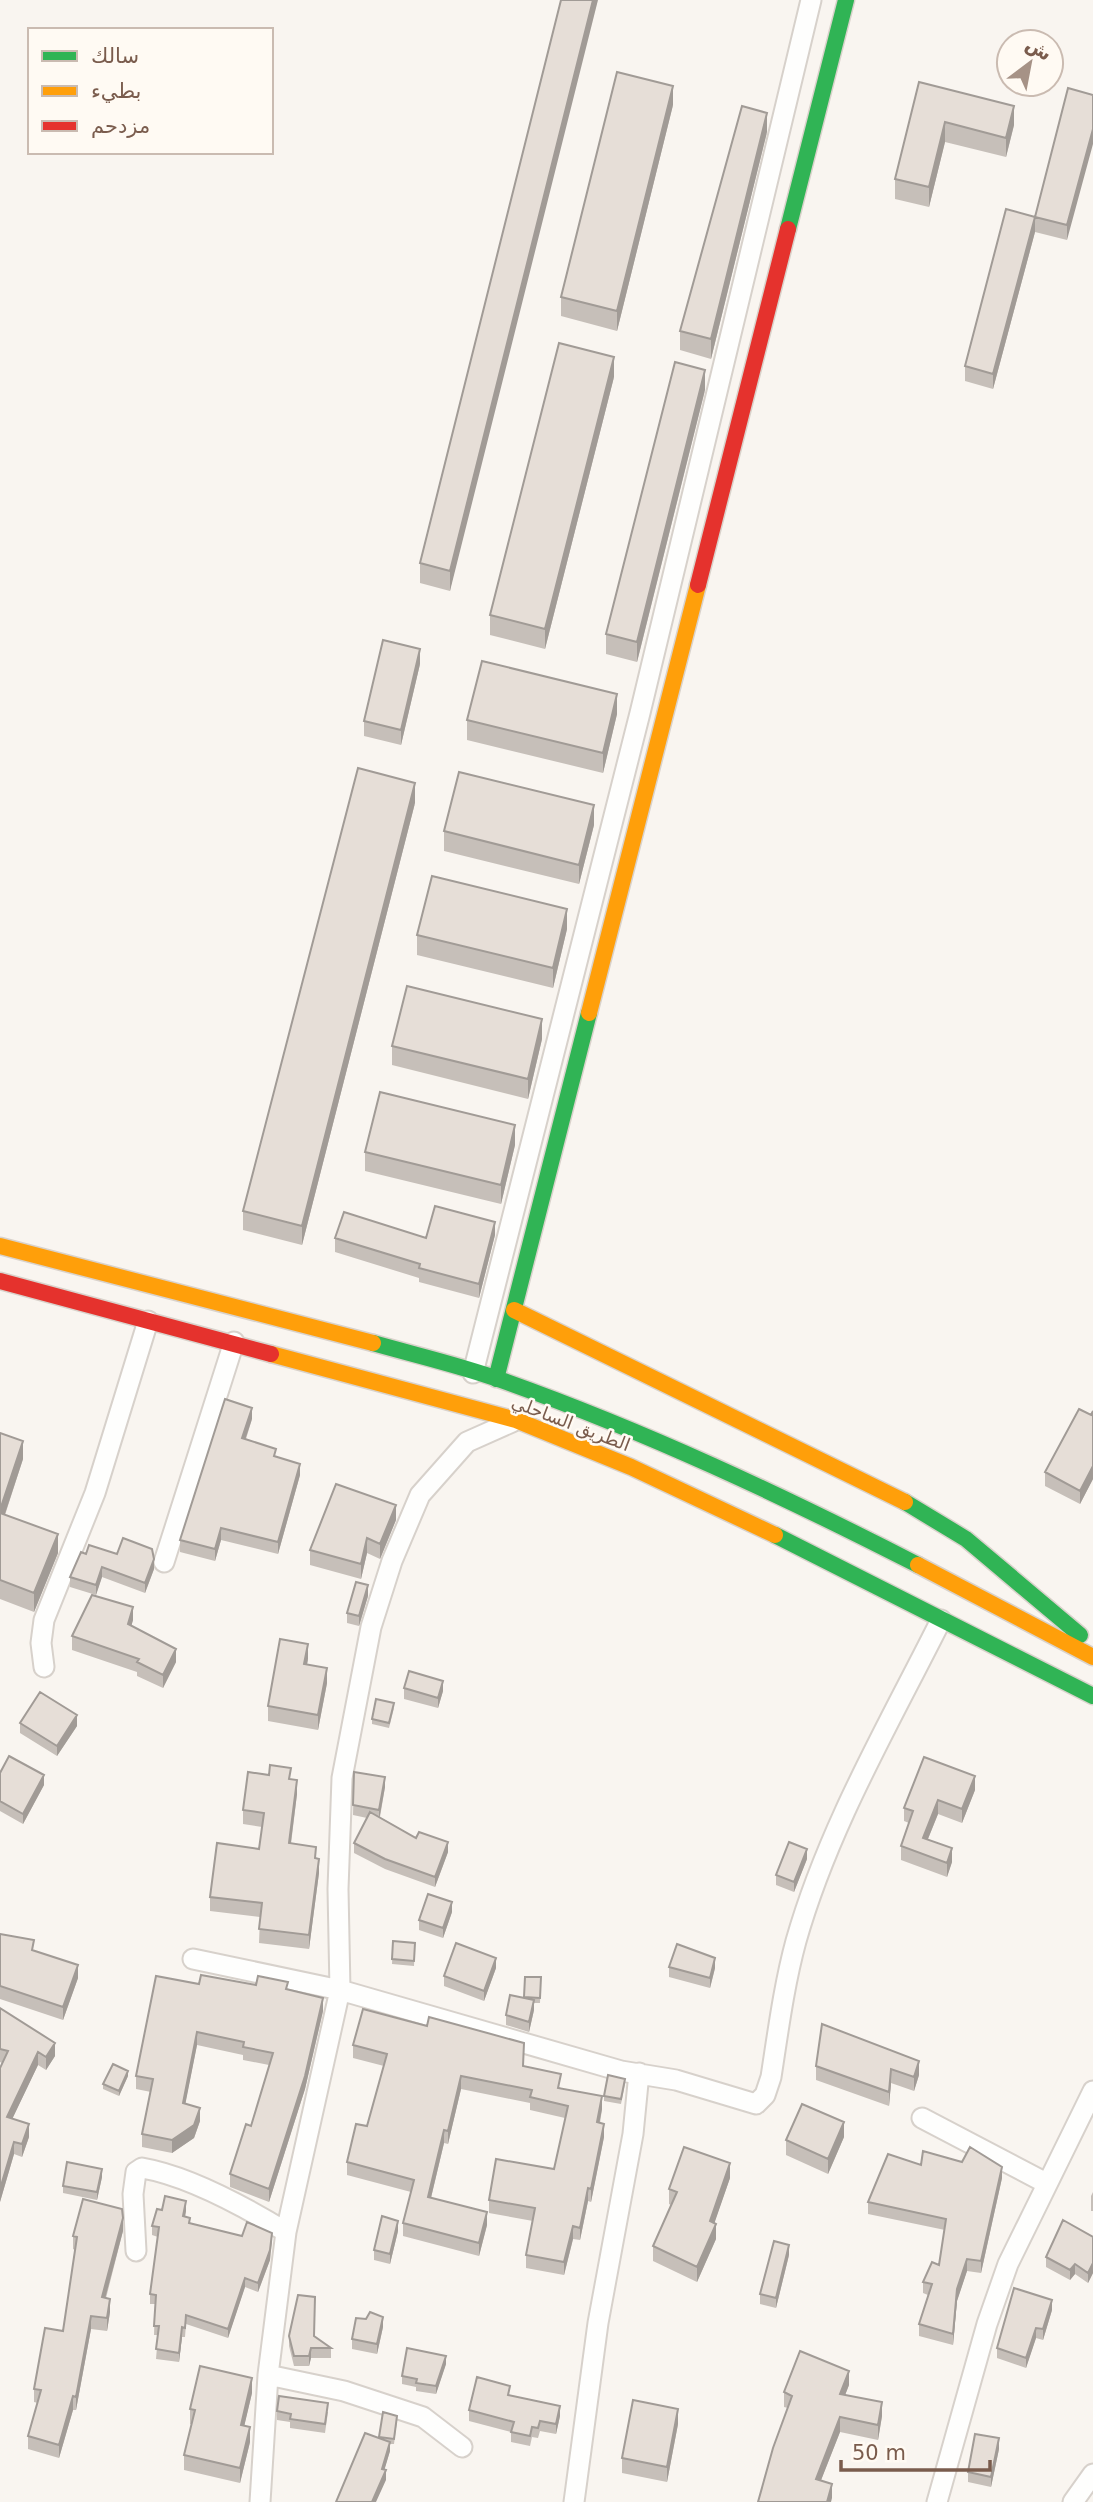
<svg xmlns="http://www.w3.org/2000/svg" width="1093" height="2502" viewBox="0 0 1093 2502" font-family="'DejaVu Sans','Noto Sans Arabic',sans-serif">
	<rect width="100%" height="100%" fill="#f9f5f0"/>
	<g fill="none" stroke-linecap="round" stroke-linejoin="round">
		<defs>
			<path id="street" d="M473,1373L640,713L811,0
				M164,1562L234,1342
				M44,1667L41,1643L44,1620L95,1493L148,1321
				M193,1959L340,1990L621,2071L676,2080L756,2104L765,2095L771,2077C778,2032 784,1985 796,1941C828,1828 889,1724 941,1620
				M922,2118L1046,2183
				M136,2251L133,2194L136,2172L142,2168C189,2176 245,2207 286,2232
				M268,2375L344,2391L423,2417L462,2447
				M260,2502L268,2375L286,2232L340,1990L338,1889L342,1778L371,1627L392,1561L420,1495L467,1442L512,1422
				M574,2502L598,2323L633,2134L639,2073
				M937,2502L987,2324L1008,2264L1093,2091
				M1073,2502L1093,2474"/>
			<path id="fast" d="M788,229L846,0
				M373,1343C415,1355 459,1365 501,1380C645,1431 783,1496 918,1565
				M496,1379L589,1013
				M905,1502L966,1539L1080,1635
				M775,1535L1093,1696"/>
			<path id="slow" d="M589,1013L698,585
				M0,1246L373,1343
				M514,1310L905,1502
				M271,1354L516,1420L631,1467L775,1535
				M918,1565L1093,1657"/>
			<path id="jam" d="M698,585L788,229
				M0,1281L271,1354"/>
		</defs>
		<!-- street casing -->
		<use href="#street" stroke="#d7d1cb" stroke-width="23"/>
		<!-- fast casing -->
		<use href="#fast" stroke="#d9d2cb" stroke-width="19"/>
		<!-- slow casing -->
		<use href="#slow" stroke="#d9d2cb" stroke-width="19"/>
		<!-- jam casing -->
		<use href="#jam" stroke="#d9d2cb" stroke-width="19"/>
		<!-- street -->
		<use href="#street" stroke="#fefefd" stroke-width="19"/>
		<!-- fast -->
		<use href="#fast" stroke="#30b455" stroke-width="16"/>
		<!-- slow -->
		<use href="#slow" stroke="#ff9f0a" stroke-width="16"/>
		<!-- jam -->
		<use href="#jam" stroke="#e5322d" stroke-width="16"/>
	</g>
	<!-- wall -->
	<path fill="#c6bfb9" d="M561,0L450,591L420,583V563Z
		M919,82L1014,125L1006,157L945,142L929,207L895,199V179Z
		M1068,88L1067,240L1035,232L993,389L965,381V366L1035,217Z
		M673,105L617,331L561,316V297Z
		M767,132L711,359L680,350V331Z
		M614,377L545,649L490,635V615Z
		M705,390L637,662L606,654V634Z
		M420,664L401,745L364,736V721Z
		M617,714L603,773L467,740V720Z
		M415,803L302,1245L243,1230V1211Z
		M594,825L579,884L444,851V831Z
		M567,929L553,988L417,955V935Z
		M542,1039L528,1099L392,1065V1046Z
		M515,1145L501,1204L365,1171V1152Z
		M495,1235L479,1298L419,1282V1278L335,1252V1238H426Z
		M1093,1411V1479L1080,1504L1045,1486V1472Z
		M252,1419L246,1439L276,1456L300,1475L278,1554L221,1540L215,1561L180,1552V1540Z
		M0,1433L23,1459L5,1515L58,1553L34,1612L0,1599Z
		M396,1520L380,1559L367,1553L361,1579L310,1565V1550Z
		M86,1554L154,1569L145,1593L102,1577L96,1595L70,1587V1577Z
		M368,1596L359,1626L347,1623V1613Z
		M133,1620L131,1626L176,1662L163,1688L137,1676V1672L72,1650V1636Z
		M308,1659L307,1665L327,1683L318,1730L268,1721V1706Z
		M404,1688L443,1691L438,1708L404,1699Z
		M394,1708L389,1728L372,1724V1719Z
		M20,1723L77,1726L57,1756L20,1733Z
		M354,1772L385,1787L380,1817L416,1838L448,1852L435,1887L385,1869L354,1853V1843L367,1818L353,1815Z
		M0,1773L44,1785L23,1824L0,1811Z
		M291,1779L297,1794L291,1844L316,1859L319,1873L309,1949L259,1943L260,1917L210,1911V1897L259,1849L262,1827L243,1824V1810Z
		M975,1790L962,1823L938,1814L928,1839L952,1862L947,1877L901,1860V1846L909,1823L904,1821V1808Z
		M807,1859L794,1892L776,1885V1875Z
		M452,1912L443,1938L419,1930V1920Z
		M0,1934L34,1951L78,1978L63,2020L0,1999Z
		M393,1941L415,1943L414,1966L392,1964Z
		M669,1967L715,1968L710,1988L669,1977Z
		M496,1968L484,2001L444,1986V1976Z
		M541,1977L540,2003H534V2010L529,2032L506,2025V2015L524,1998Z
		M199,1984L256,1985L288,1989L323,2011L305,2089L269,2202L230,2187V2174L251,2126L269,2065L243,2060V2055L197,2045L185,2104L200,2121L194,2138L172,2153L142,2147V2134L151,2092L136,2089V2076Z
		M0,2008L55,2056L46,2070L38,2065L12,2119L29,2137L22,2157L14,2154L0,2202V2068L2,2063L0,2062Z
		M353,2045L524,2066L561,2088L602,2109L600,2123L604,2137L591,2202L588,2201L580,2240L573,2239L564,2275L526,2268V2255L533,2221L489,2213V2200L554,2169L565,2118L530,2110V2103L461,2089L448,2144L444,2143L431,2198L487,2225L479,2256L403,2236V2223L411,2192L347,2175V2162L367,2126L384,2066L353,2058Z
		M919,2061V2075L914,2091L891,2083L889,2106L816,2080V2066Z
		M128,2076L119,2096L103,2089V2084Z
		M625,2084L621,2104L604,2101V2096Z
		M844,2137L828,2174L786,2155V2140Z
		M921,2165L1002,2178L981,2273L967,2271L957,2301L953,2345L919,2336V2324L928,2295L923,2293V2282L939,2265L945,2230L868,2214V2202Z
		M102,2177L97,2200L63,2193V2186Z
		M730,2178L714,2223L716,2239L697,2282L653,2261V2246L671,2205L669,2204V2189Z
		M1093,2192V2211H1091V2196Z
		M162,2210L186,2211L185,2217L190,2223L242,2236L272,2242L270,2260L258,2292L245,2287L228,2338L186,2324L185,2337H182L179,2362L156,2359L158,2335H154L155,2304H150V2294L158,2237L152,2235V2226Z
		M123,2231L106,2298L110,2312L107,2331L91,2329L76,2410H73L59,2458L28,2449V2436L38,2403L34,2402V2389L63,2331L75,2250L73,2249V2236Z
		M398,2231L390,2264L374,2260V2250Z
		M1093,2237V2273L1088,2283L1075,2274L1070,2280L1046,2267V2257Z
		M789,2255L776,2308L760,2304V2294Z
		M1052,2310L1043,2340L1036,2338L1026,2368L997,2358V2348Z
		M383,2327L377,2354L352,2349V2339Z
		M289,2336H314L331,2348V2358H311L309,2366H294L289,2346Z
		M446,2364L436,2394L416,2391V2387L402,2384V2376Z
		M849,2385L845,2395L882,2416L878,2440L840,2432L821,2480L832,2498L773,2448L788,2408L784,2407V2392Z
		M252,2393L244,2426L250,2442L240,2483L184,2470V2455L192,2424H190V2409Z
		M510,2395L560,2416L556,2434L540,2431L538,2438L532,2437L530,2446L511,2442V2432L469,2421V2410Z
		M277,2411L328,2412L325,2433L290,2428V2422L277,2420Z
		M383,2412L397,2421L394,2444H390V2451L384,2470L386,2480L379,2438Z
		M678,2424L667,2482L622,2473V2458Z
		M999,2449L991,2487L968,2482V2472Z"/>
	<!-- shaded-wall -->
	<path fill="#a19b96" d="M593,0H598L450,591V571Z
		M673,86V105L617,331V311Z
		M1014,106V125L1006,157V138Z
		M767,113V132L711,359V339Z
		M945,122V142L929,207V187Z
		M1093,129V144L1067,240V225Z
		M1035,217V232L993,389V374Z
		M614,357V377L545,649V629Z
		M705,370V390L637,662V642Z
		M420,649V664L401,745V730Z
		M617,694V714L603,773V753Z
		M415,783V803L302,1245V1226Z
		M594,805V825L579,884V865Z
		M567,909V929L553,988V968Z
		M542,1019V1039L528,1099V1079Z
		M515,1125V1145L501,1204V1185Z
		M495,1222V1235L479,1298V1284Z
		M252,1408V1419L242,1449V1438Z
		M23,1441V1459L0,1529V1510Z
		M300,1464V1475L278,1554V1542Z
		M1093,1466V1479L1080,1504V1491Z
		M396,1505V1520L380,1559V1544Z
		M221,1528V1540L215,1561V1549Z
		M58,1534V1553L34,1612V1593Z
		M367,1538V1553L361,1579V1564Z
		M154,1559V1569L145,1593V1583Z
		M102,1567V1577L96,1595V1585Z
		M368,1585V1596L359,1626V1616Z
		M133,1607V1620L128,1638V1624Z
		M308,1644V1659L304,1679V1664Z
		M176,1649V1662L163,1688V1675Z
		M327,1668V1683L318,1730V1715Z
		M443,1681V1691L438,1708V1698Z
		M77,1715V1726L57,1756V1746Z
		M44,1775V1785L23,1824V1814Z
		M975,1776V1790L962,1823V1809Z
		M385,1777V1787L379,1820V1810Z
		M297,1780V1794L289,1857V1843Z
		M938,1800V1814L923,1851V1838Z
		M448,1842V1852L435,1887V1877Z
		M952,1848V1862L947,1877V1863Z
		M807,1849V1859L794,1892V1882Z
		M319,1859V1873L309,1949V1935Z
		M452,1902V1912L443,1938V1928Z
		M496,1958V1968L484,2001V1991Z
		M715,1958V1968L710,1988V1978Z
		M78,1965V1978L63,2020V2007Z
		M323,1998V2011L305,2089L269,2202V2189Z
		M534,2000V2010L529,2032V2022Z
		M197,2032V2045L183,2116V2103Z
		M55,2043V2056L46,2070V2057Z
		M38,2052V2065L7,2130V2117Z
		M919,2061V2075L914,2091V2077Z
		M891,2069V2083L889,2106V2092Z
		M128,2071V2076L119,2096V2091Z
		M461,2076V2089L448,2144V2131Z
		M602,2096V2109L597,2135V2122Z
		M200,2108V2121L194,2138L172,2153V2140Z
		M844,2122V2137L828,2174V2159Z
		M29,2124V2137L22,2157V2144Z
		M604,2124V2137L591,2202V2189Z
		M444,2130V2143L428,2210V2197Z
		M14,2142V2154L0,2202V2189Z
		M730,2163V2178L710,2236V2221Z
		M1002,2167V2178L981,2273V2261Z
		M102,2169V2177L97,2200V2192Z
		M588,2188V2201L580,2240V2228Z
		M186,2201V2211L183,2226V2216Z
		M487,2212V2225L479,2256V2243Z
		M123,2218V2231L102,2310V2297Z
		M398,2221V2231L390,2264V2254Z
		M716,2224V2239L697,2282V2267Z
		M573,2226V2239L564,2275V2262Z
		M272,2233L270,2260L258,2292V2283Z
		M789,2245V2255L776,2308V2298Z
		M967,2259V2271L957,2301L953,2345V2334L957,2289Z
		M1093,2263V2273L1088,2283V2273Z
		M1075,2264V2274L1070,2280V2270Z
		M245,2278V2287L228,2338V2329Z
		M110,2299V2312L107,2331V2318Z
		M1052,2300V2310L1043,2340V2329Z
		M91,2316V2329L76,2410V2397Z
		M383,2317V2327L377,2354V2344Z
		M182,2327V2337L179,2362V2353Z
		M1036,2328V2338L1026,2368V2358Z
		M311,2348V2358L309,2366V2356Z
		M446,2356V2364L436,2394V2386Z
		M849,2371V2385L840,2408V2394Z
		M252,2378V2393L241,2440V2425Z
		M73,2396V2410L59,2458V2445Z
		M882,2402V2416L878,2440V2425Z
		M560,2406V2416L556,2434V2424Z
		M678,2409V2424L667,2482V2467Z
		M840,2417V2432L816,2493V2479Z
		M250,2427V2442L240,2483V2468Z
		M999,2438V2449L991,2487V2477Z
		M390,2442V2451L382,2478V2469Z
		M386,2470V2480L376,2502H372Z
		M832,2484V2498L831,2502H827Z"/>
	<!-- building -->
	<path fill="#e6ded7" stroke="#a19b96" stroke-width="2" d="M561,0H593L450,571L420,563Z
		M617,72L673,86L617,311L561,297Z
		M919,82L1014,106L1006,138L945,122L929,187L895,179Z
		M1068,88L1093,95V129L1067,225L1035,217Z
		M742,106L767,113L711,339L680,331Z
		M1006,209L1035,217L993,374L965,366Z
		M559,343L614,357L545,629L490,615Z
		M675,362L705,370L637,642L606,634Z
		M383,640L420,649L401,730L364,721Z
		M482,661L617,694L603,753L467,720Z
		M358,768L415,783L302,1226L243,1211Z
		M459,772L594,805L579,865L444,831Z
		M432,876L567,909L553,968L417,935Z
		M407,986L542,1019L528,1079L392,1046Z
		M380,1092L515,1125L501,1185L365,1152Z
		M435,1206L495,1222L479,1284L419,1268L420,1264L335,1238L344,1212L426,1238Z
		M225,1399L252,1408L242,1438L276,1449L274,1456L300,1464L278,1542L221,1528L215,1549L180,1540Z
		M1079,1409L1091,1415L1093,1411V1466L1080,1491L1045,1472Z
		M0,1433L23,1441L0,1510Z
		M336,1484L396,1505L380,1544L367,1538L361,1564L310,1550Z
		M0,1513L58,1534L34,1593L0,1580Z
		M123,1538L152,1549L154,1559L145,1583L102,1567L96,1585L70,1577L81,1552L86,1554L89,1545L117,1554Z
		M356,1582L368,1585L359,1616L347,1613Z
		M92,1595L133,1607L128,1624L176,1649L163,1675L137,1662L139,1659L72,1636Z
		M280,1639L308,1644L304,1664L327,1668L318,1715L268,1706Z
		M409,1671L443,1681L438,1698L404,1688Z
		M40,1692L77,1715L57,1746L20,1723Z
		M376,1699L394,1703L389,1723L372,1719Z
		M9,1756L44,1775L23,1814L0,1801V1773Z
		M924,1757L975,1776L962,1809L938,1800L923,1838L952,1848L947,1863L901,1846L913,1811L904,1808Z
		M270,1765L291,1768L289,1779L297,1780L289,1843L316,1847L315,1858L319,1859L309,1935L259,1929L262,1903L210,1897L217,1843L259,1849L264,1813L243,1810L248,1772L269,1775Z
		M354,1772L385,1777L379,1810L353,1805Z
		M370,1812L416,1838L419,1832L448,1842L435,1877L385,1859L354,1843Z
		M789,1842L807,1849L794,1882L776,1875Z
		M428,1894L452,1902L443,1928L419,1920Z
		M0,1934L34,1940L32,1950L78,1965L63,2007L0,1986Z
		M393,1941L415,1943L414,1961L392,1959Z
		M456,1943L496,1958L484,1991L444,1976Z
		M677,1944L715,1958L710,1978L669,1967Z
		M201,1975L256,1985L258,1976L288,1982L286,1989L323,1998L305,2076L269,2189L230,2174L246,2124L251,2126L273,2053L243,2047L244,2042L197,2032L183,2103L200,2108L194,2125L172,2140L142,2134L153,2079L136,2076L156,1976L199,1984Z
		M525,1977H541L540,1998L524,1997Z
		M510,1995L534,2000L529,2022L506,2015Z
		M0,2008L55,2043L46,2057L38,2052L7,2117L29,2124L22,2144L14,2142L0,2189V2068L8,2051L0,2049Z
		M363,2009L427,2026L429,2017L524,2043L523,2066L561,2074L558,2088L602,2096L597,2122L604,2124L591,2189L588,2188L580,2228L573,2226L564,2262L526,2255L535,2208L489,2200L496,2159L554,2169L568,2106L530,2097L532,2090L461,2076L448,2131L444,2130L428,2197L487,2212L479,2243L403,2223L414,2180L347,2162L356,2124L367,2126L387,2054L353,2045Z
		M822,2024L919,2061L914,2077L891,2069L889,2092L816,2066Z
		M113,2064L128,2071L119,2091L103,2084Z
		M608,2075L625,2079L621,2099L604,2096Z
		M802,2104L844,2122L828,2159L786,2140Z
		M684,2147L730,2163L710,2221L716,2224L697,2267L653,2246L677,2192L669,2189Z
		M970,2147L1002,2167L981,2261L967,2259L957,2289L953,2334L919,2324L932,2284L923,2282L932,2262L939,2265L946,2219L868,2202L888,2154L921,2165L923,2151L962,2162Z
		M67,2162L102,2169L97,2192L63,2186Z
		M165,2196L186,2201L183,2216L190,2218L189,2223L242,2236L247,2222L272,2233L270,2250L258,2283L245,2278L228,2329L186,2315L185,2328L182,2327L179,2353L156,2349L159,2326H154L156,2295L150,2294L159,2227L152,2226L157,2209L162,2210Z
		M83,2199L122,2209L123,2218L102,2297L110,2299L107,2318L91,2316L76,2397L73,2396L59,2445L28,2436L41,2390L34,2389L45,2328L63,2331L77,2237L73,2236Z
		M382,2216L398,2221L390,2254L374,2250Z
		M1063,2220L1093,2237V2263L1088,2273L1075,2264L1070,2270L1046,2257Z
		M774,2241L789,2245L776,2298L760,2294Z
		M1014,2288L1052,2300L1043,2329L1036,2328L1026,2358L997,2348Z
		M298,2295L315,2297L314,2336L331,2348H311L309,2356H294L289,2336Z
		M370,2312L383,2317L377,2344L352,2339L356,2318L366,2319Z
		M407,2348L446,2356L436,2386L416,2383L417,2379L402,2376Z
		M800,2351L849,2371L840,2394L882,2402L878,2425L840,2417L816,2479L832,2484L827,2502H758L773,2448L792,2396L784,2392Z
		M200,2366L252,2378L241,2425L250,2427L240,2468L184,2455L195,2410L190,2409Z
		M477,2377L510,2386L508,2395L560,2406L556,2424L540,2421L538,2428L532,2427L530,2436L511,2432L514,2422L469,2410Z
		M279,2396L328,2403L325,2424L290,2419L291,2414L277,2411Z
		M633,2400L678,2409L667,2467L622,2458Z
		M383,2412L397,2416L394,2439L379,2437Z
		M365,2433L390,2442L382,2469L386,2470L372,2502H336Z
		M975,2434L999,2438L991,2477L968,2472Z"/>
	<g text-anchor="middle" dominant-baseline="central" stroke-width="5" stroke-linejoin="round" paint-order="stroke">
		<!-- street labels -->
		<g font-size="18" fill="#7a5c4d" stroke="#fffaf3">
			<text transform="translate(571 1423) rotate(21)">الطريق الساحلي</text>
		</g>
	</g>
	<!-- legend -->
	<rect x="28" y="28" width="245" height="126" fill="#fffaf3" stroke="#cabbb1" stroke-width="2"/>
	<rect x="42" y="51" width="35" height="10" fill="#30b455" stroke="#cabbb1" stroke-width="2"/>
	<text x="91" y="63" font-size="21" fill="#7a5c4d">سالك</text>
	<rect x="42" y="86" width="35" height="10" fill="#ff9f0a" stroke="#cabbb1" stroke-width="2"/>
	<text x="91" y="98" font-size="21" fill="#7a5c4d">بطيء</text>
	<rect x="42" y="121" width="35" height="10" fill="#e5322d" stroke="#cabbb1" stroke-width="2"/>
	<text x="91" y="133" font-size="21" fill="#7a5c4d">مزدحم</text>
	<!-- north arrow -->
	<g transform="translate(1030 63) rotate(32)"><circle r="33" fill="#fffaf3" stroke="#cabbb1" stroke-width="2"/>
	<path d="M0-5L12 26L0 18L-12 26Z" fill="#a69286"/>
	<text y="-10" font-size="19" font-weight="bold" text-anchor="middle" fill="#7a5c4d">ش</text>
	</g>
	<!-- scale -->
	<path d="M841 2460v10h149v-10" fill="none" stroke="#7a5c4d" stroke-width="3.5"/>
	<text x="852" y="2460" font-size="21" fill="#7a5c4d" stroke="#fffaf3" stroke-width="5" paint-order="stroke">50 m</text>
</svg>
